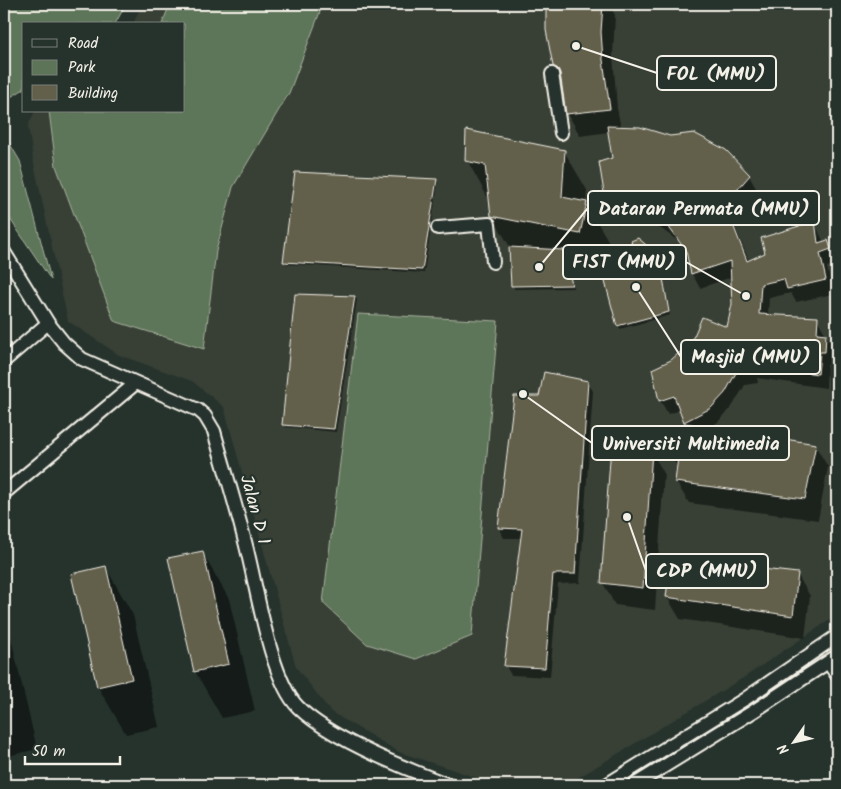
<svg xmlns="http://www.w3.org/2000/svg" width="841" height="789" viewBox="0 0 841 789" font-family="Kalam,sans-serif">
	<rect width="100%" height="100%" fill="#26332d"/>
	<filter id="ink" filterUnits="userSpaceOnUse"><feTurbulence type="fractalNoise" baseFrequency=".02" numOctaves="2"/><feDisplacementMap in="SourceGraphic" scale="10" xChannelSelector="R" yChannelSelector="G"/><feConvolveMatrix kernelMatrix="1 2 1 2 8 2 1 2 1" color-interpolation-filters="sRGB"/></filter>
	<g filter="url(#ink)">
		<!-- built -->
		<path fill="#384036" d="M142,4H837V615L743,678L566,785H499L399,752L331,712L296,667L224,407L192,381L119,355L68,321L33,159L28,126L35,111H184V24H133Z"/>
		<!-- green -->
		<path fill="#5d7458" stroke="#a8b2a0" d="M4,4H126L115,24H24V89L4,101Z
			M170,4H323L289,93L233,187L216,251L204,349L114,321L56,166L49,111H184V24H162Z
			M4,134L20,161L51,280L4,210Z
			M358,314L498,321L472,636L416,659L367,644L323,603Z"/>
		<!-- shadow -->
		<path fill="#0007" d="M547,4H609L615,15L613,55L617,108L621,128L725,151L749,176L757,190L732,219L749,261L766,254L815,223L824,243L828,241L836,255L837,264L827,267L833,294L796,302L791,293L769,298L768,315L817,319L834,349L833,366L827,365L826,388L757,378L758,383L745,385L732,407L718,422L708,428L815,445L828,467L818,520L689,503L676,482L678,468L670,455L692,439L681,410L668,414L660,400L728,329L733,304L732,277L700,288L692,274L688,254L678,241L660,228L639,223L617,224L609,210L613,159L609,132L580,136L568,114L563,81L554,66L547,30Z
			M564,151L587,190L586,203L609,242L606,253L640,265L658,257L670,315L620,329L604,273L568,266L573,288L514,289L510,247L492,216L489,200L467,160Z
			M436,180L438,183L424,273L286,264L284,261Z
			M355,297L357,300L336,432L285,427L283,424Z
			M587,382L593,391L580,583L558,584L550,677L511,675L505,665L522,538H504L499,528L515,397H540Z
			M651,451L664,473L655,610L615,605L603,583Z
			M202,552L229,599L255,711L222,718L195,671Z
			M106,568L133,615L159,727L126,734L98,687L73,575Z
			M797,574L810,596L805,638L680,619L667,597Z
			M4,625L11,638L37,749L4,757Z"/>
		<!-- building -->
		<path fill="#625f4b" stroke="#f4f1e8" d="M546,4H603L601,32L603,60L610,109L566,114L560,73L558,69L553,66L546,30Z
			M607,126L640,127L670,136L694,133L726,150L750,175L725,204L747,261L765,253L761,238L815,221L818,243L828,240L831,249L820,253L826,280L787,289L784,279L761,284L759,314L818,317L817,333L826,334L825,352H820L818,374L750,365L751,369L737,371L725,393L711,408L684,422L674,396L659,401L652,369L671,360L686,347L694,336L702,317L727,327L732,304L730,261L691,274L686,251L668,226L651,215L630,210L607,211L599,162L612,158Z
			M466,130L565,150L562,197L587,202L580,234L491,216L485,165L465,161Z
			M295,172L437,179L422,270L283,262Z
			M638,238L659,256L669,312L617,326L597,252L625,253L638,262L631,241Z
			M509,247L564,250L572,285L511,286Z
			M295,294L355,296L334,429L282,425Z
			M544,372L588,381L575,574H553L545,668L504,666L522,529L498,528L514,396H539Z
			M684,423L816,444L805,499L675,482L678,457L669,455V437H690Z
			M611,446L652,450L643,588L601,583Z
			M203,551L229,664L194,672L168,558Z
			M671,559L798,573L793,616L666,597Z
			M106,566L132,679L97,687L71,574Z"/>
		<g fill="none" stroke-linecap="round" stroke-linejoin="round">
			<defs>
				<path id="minor" d="M552,74L561,133
					M438,228L489,224L493,262
					M4,252L48,323L64,343L82,359L198,410L205,416L214,431C224,467 235,502 244,538C256,580 269,678 298,707C330,739 406,769 449,785
					M4,361L48,323
					M4,493L136,383
					M828,662L837,675
					M606,785L745,699L837,636
					M634,785L754,711L837,656"/>
			</defs>
			<!-- minor casing -->
			<use href="#minor" stroke="#f4f1e8" stroke-width="16"/>
			<!-- minor -->
			<use href="#minor" stroke="#26332d" stroke-width="12"/>
		</g>
	</g>
	<g text-anchor="middle" dominant-baseline="central" stroke-width="4.5" stroke-linejoin="round" paint-order="stroke">
		<!-- street labels -->
		<g font-size="18" fill="#f4f1e8" stroke="#26332d">
			<text transform="translate(254 510) rotate(75)">Jalan D 1</text>
		</g>
	</g>
	<!-- callouts -->
	<path fill="none" stroke="#f4f1e8" stroke-width="2" d="M576 46L657 73M539 267L588 208M746 296L686 262M636 287L681 357M523 394L592 443M627 517L646 571"/>
	<g fill="#f4f1e8" stroke="#26332d" stroke-width="2">
		<circle cx="576" cy="46" r="5"/>
		<circle cx="539" cy="267" r="5"/>
		<circle cx="746" cy="296" r="5"/>
		<circle cx="636" cy="287" r="5"/>
		<circle cx="523" cy="394" r="5"/>
		<circle cx="627" cy="517" r="5"/>
	</g>
	<g fill="#26332d" stroke="#f4f1e8" stroke-width="2">
		<rect x="657" y="56" width="119" height="34" rx="5"/>
		<rect x="588" y="191" width="231" height="34" rx="5"/>
		<rect x="563" y="245" width="123" height="34" rx="5"/>
		<rect x="681" y="340" width="139" height="34" rx="5"/>
		<rect x="592" y="426" width="197" height="34" rx="5"/>
		<rect x="646" y="554" width="122" height="34" rx="5"/>
	</g>
	<g font-size="19" text-anchor="middle" font-weight="bold" fill="#f4f1e8">
		<text x="716" y="80">FOL (MMU)</text>
		<text x="704" y="215">Dataran Permata (MMU)</text>
		<text x="624" y="268">FIST (MMU)</text>
		<text x="751" y="363">Masjid (MMU)</text>
		<text x="691" y="450">Universiti Multimedia</text>
		<text x="707" y="577">CDP (MMU)</text>
	</g>
	<!-- margin -->
	<rect width="841" height="789" fill="none" stroke="#26332d" stroke-width="20"/>
	<rect x="10" y="10" width="821" height="769" fill="none" stroke="#f4f1e8" stroke-width="2" filter="url(#ink)"/>
	<!-- legend -->
	<rect x="22" y="22" width="162" height="90" fill="#26332d" stroke="#787f78"/>
	<rect x="32" y="39" width="25" height="8" fill="#26332d" stroke="#787f78"/>
	<text x="68" y="48" font-size="15" fill="#f4f1e8">Road</text>
	<rect x="32" y="60" width="25" height="15" fill="#5d7458" stroke="#787f78"/>
	<text x="68" y="72" font-size="15" fill="#f4f1e8">Park</text>
	<rect x="32" y="85" width="25" height="15" fill="#625f4b" stroke="#787f78"/>
	<text x="68" y="98" font-size="15" fill="#f4f1e8">Building</text>
	<!-- north arrow -->
	<g transform="translate(794 742) rotate(236)" stroke="#26332d" stroke-width="4" paint-order="stroke">
	<path d="M0-4L9 19L0 12L-9 19Z" fill="#f4f1e8"/>
	<text y="-8" font-size="14" font-weight="bold" text-anchor="middle" fill="#f4f1e8">N</text>
	</g>
	<!-- scale -->
	<path d="M25 756v8h95v-8" fill="none" stroke="#f4f1e8" stroke-width="2.5"/>
	<text x="32" y="756" font-size="15" fill="#f4f1e8" stroke="#26332d" stroke-width="4" paint-order="stroke">50 m</text>
</svg>
